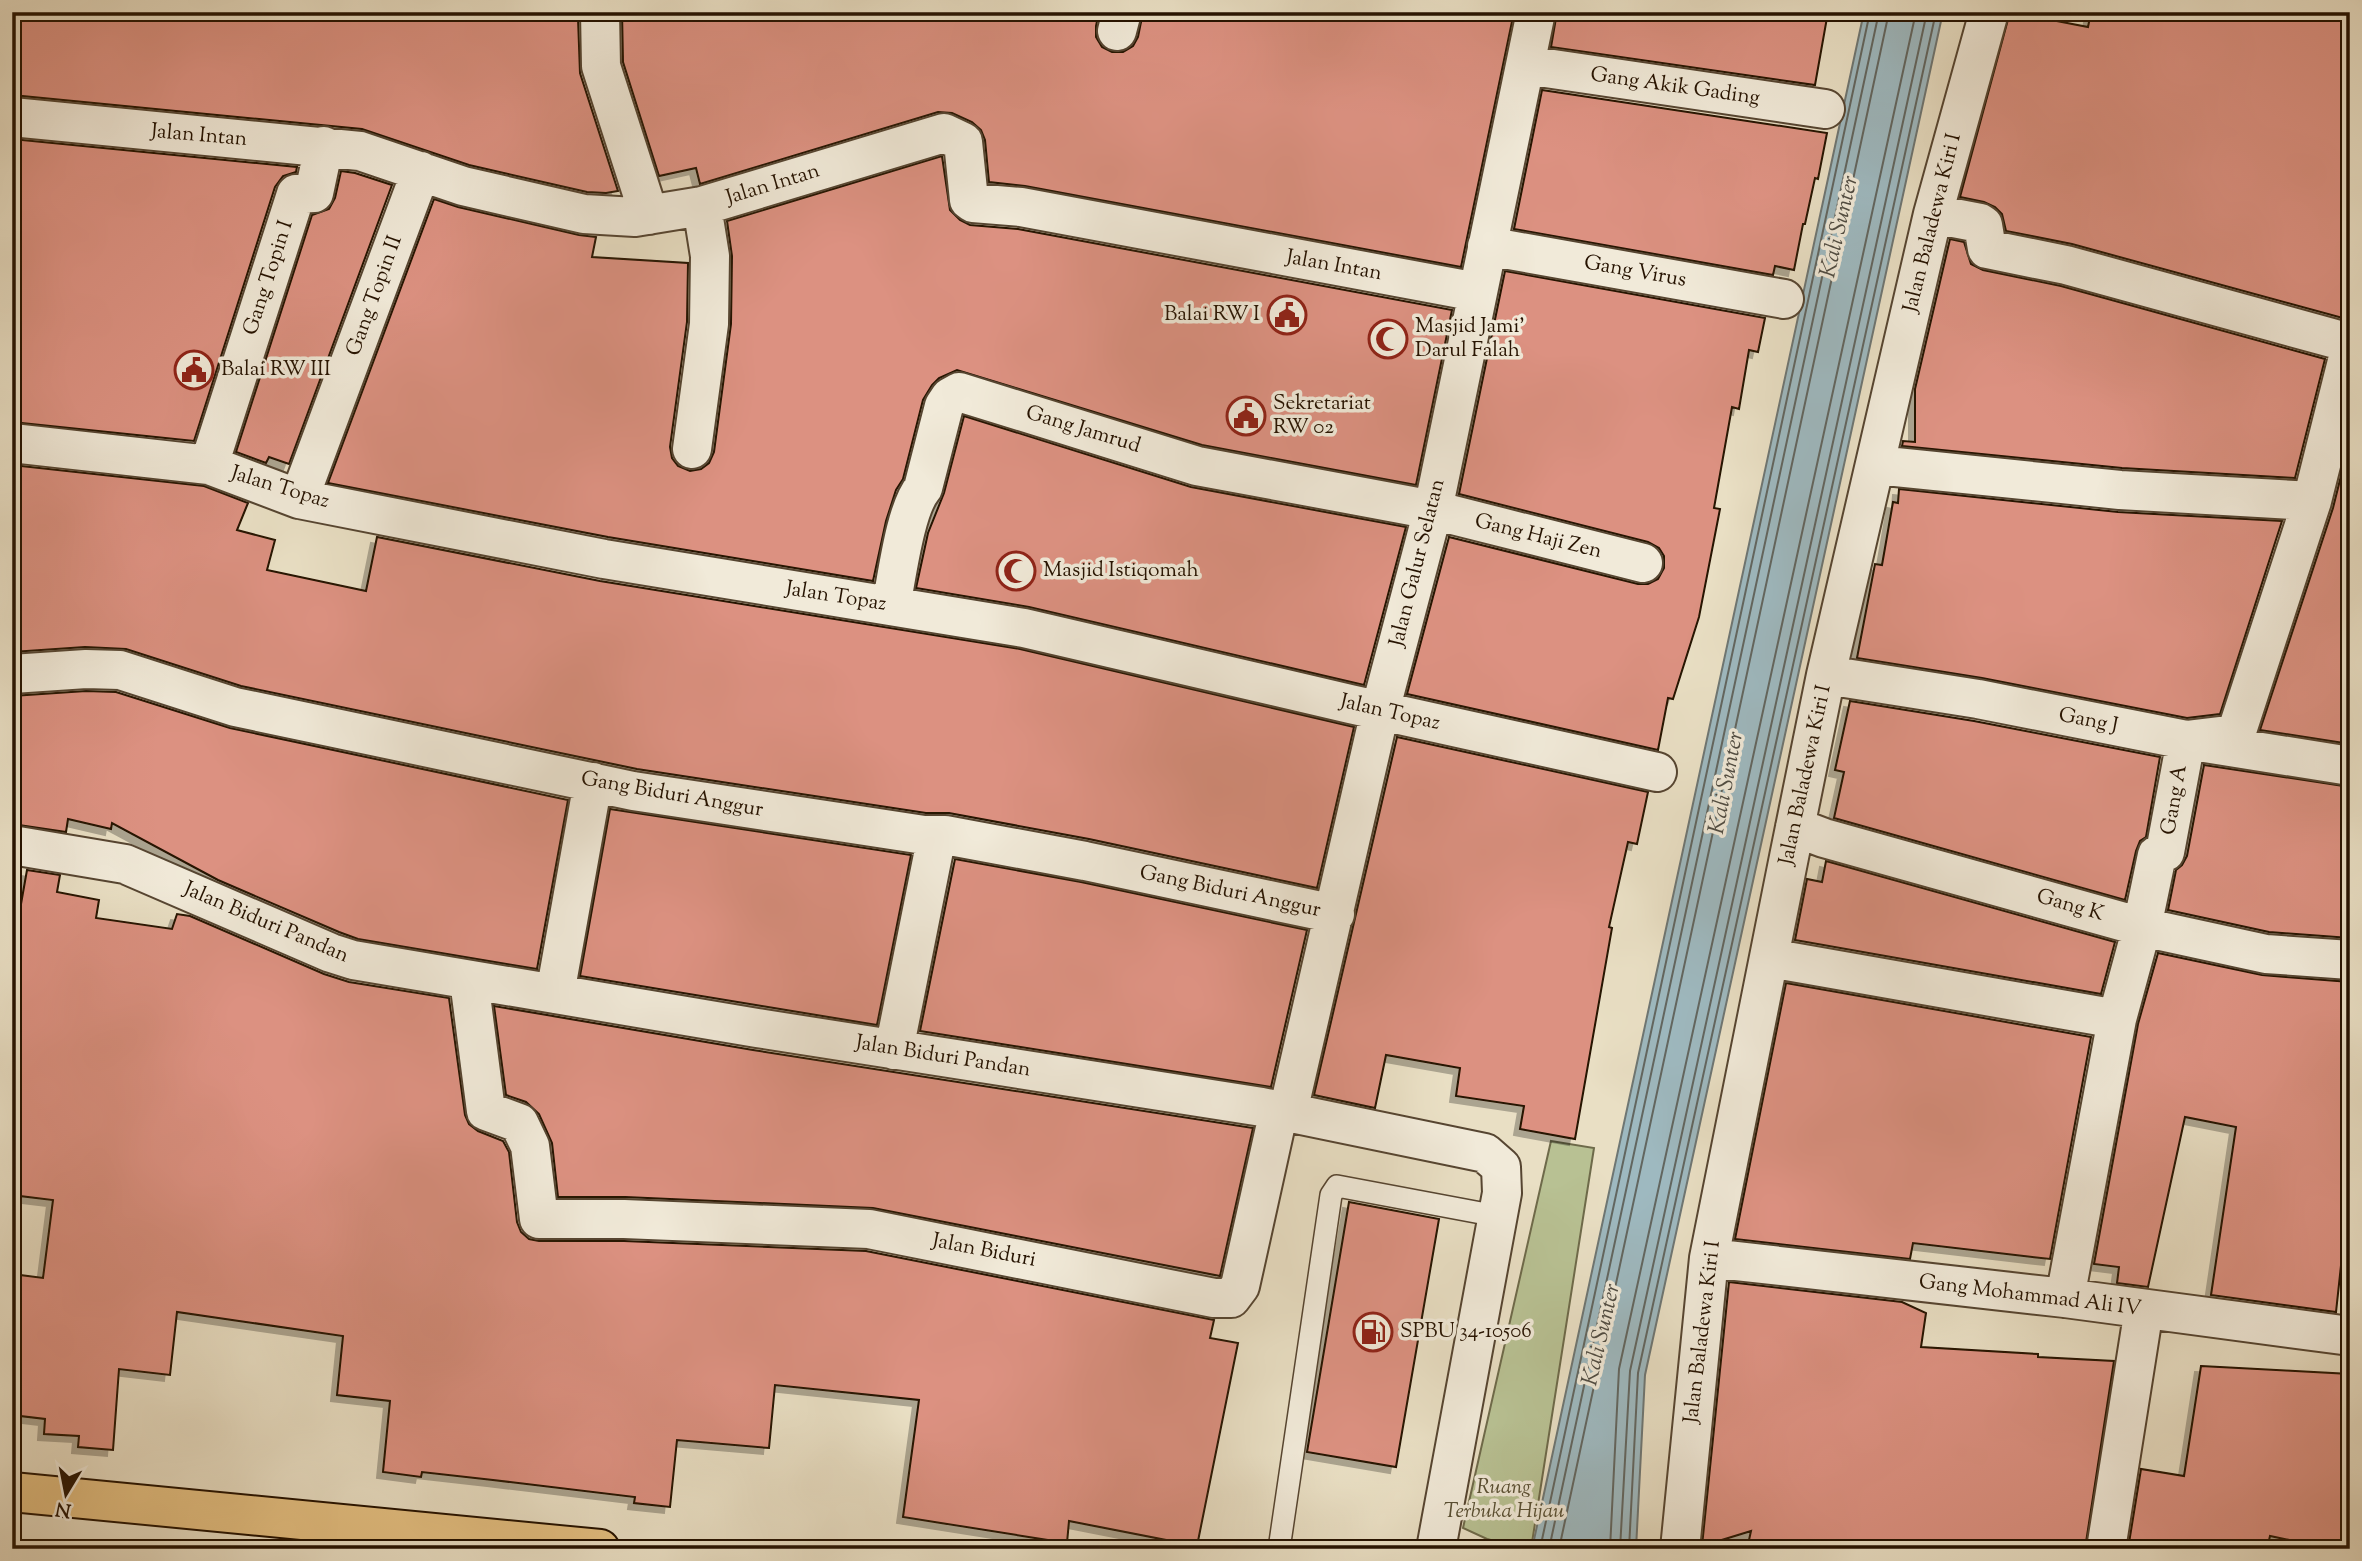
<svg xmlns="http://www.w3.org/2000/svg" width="2362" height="1561" viewBox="0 0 2362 1561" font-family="'Sorts Mill Goudy',serif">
	<defs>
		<filter id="shadow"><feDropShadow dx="-6" dy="6" stdDeviation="0" flood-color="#0004"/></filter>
	</defs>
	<rect width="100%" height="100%" fill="#e9dfc4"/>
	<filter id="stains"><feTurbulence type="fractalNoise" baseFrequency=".00286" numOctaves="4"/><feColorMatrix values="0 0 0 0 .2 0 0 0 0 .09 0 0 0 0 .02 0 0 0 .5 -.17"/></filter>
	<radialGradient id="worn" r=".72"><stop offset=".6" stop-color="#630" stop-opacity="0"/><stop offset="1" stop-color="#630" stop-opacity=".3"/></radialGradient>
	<!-- green -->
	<path fill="#b8c193" stroke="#6e6a4a" stroke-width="2" d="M1551,1141L1594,1148L1531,1549H1524L1487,1539L1463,1528Z"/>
	<!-- water -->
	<path fill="#9eb9c0" stroke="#6e7673" stroke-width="2" d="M1864,12H1943L1645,1375L1636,1549H1532Z"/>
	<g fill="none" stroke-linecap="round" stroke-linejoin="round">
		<!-- shore -->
		<path stroke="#626660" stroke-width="2" d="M1540,1549L1870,12
			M1549,1549L1879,12
			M1559,1549L1889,12
			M1610,1549L1619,1369L1916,12
			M1620,1549L1630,1371L1927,12
			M1629,1549L1638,1373L1936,12"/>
	</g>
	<!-- building -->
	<path fill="#dc9181" stroke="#251200" stroke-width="2" filter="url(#shadow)" d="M12,12H554L578,18L580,73L618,191L606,193L587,192L469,165L362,129L12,95Z
		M622,12H1099L1096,26V37L1102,47L1112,52H1123L1133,46L1138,37L1143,12H1514L1461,267L1025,186L989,182L985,140L981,130L972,122L952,113L938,112L700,184L696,168L659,176L623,62Z
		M1557,12H1828L1815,85L1551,47Z
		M2010,12L2088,27L2091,12H2350V320L2072,244L2006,231L2002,214L1995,207L1984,202L1960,197Z
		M1542,90L1827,133L1818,179L1815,178L1805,224H1803L1794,270L1775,266L1773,275L1514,229Z
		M12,139L297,167L296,172L283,176L275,187L194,441L12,422Z
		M942,156L950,210L960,220L970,225L1018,229L1452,310L1416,485L1202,445L957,370L939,378L932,385L923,400L903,479L896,490L886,521L873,581L608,537L328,483L434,199L458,207L579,235L596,237L592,257L688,263L687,322L670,447L672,458L678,466L690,471L701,469L709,463L714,452L731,324L732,256L727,221Z
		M341,171L355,173L392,185L289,464L269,457L266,463L236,452L312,215L329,209L335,198Z
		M1950,239L1964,242L1971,264L1983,270L2061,286L2325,359L2295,478L2122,468L1902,446L1903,441L1915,442V389Z
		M1505,271L1765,318L1758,352L1749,350L1739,409L1732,407L1714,508L1720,509L1699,617L1673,699L1668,698L1658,750L1407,694L1449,537L1638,584H1648L1658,579L1664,568V556L1659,548L1648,542L1459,494Z
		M964,416L1191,487L1406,527L1364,685L1029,607L916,588L928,533L944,493Z
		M2350,440V744L2260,730L2333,508Z
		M12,465L204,486L248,503L237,530L275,540L267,570L366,591L377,537L600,581L1020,649L1354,727L1317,888L1089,839L949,813H926L637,769L241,686L126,649L85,647L12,652Z
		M1899,489L2118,512L2282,521L2220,714L2187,718L1982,678L1857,658L1875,564L1882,565L1893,502L1898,503Z
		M86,691L116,692L230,728L568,800L537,969L358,939L339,932L218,880L112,823L111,829L68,819L66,832L12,824V696Z
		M1850,701L1974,721L2160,757L2146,837L2140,841L2136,851L2125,900L1834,818L1844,772L1835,770Z
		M1397,737L1648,792L1637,844L1628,842L1609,927L1612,928L1575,1139L1520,1129L1524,1106L1456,1096L1460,1068L1386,1055L1375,1108L1314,1095Z
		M2204,765L2350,787V938L2269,932L2168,910L2176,870L2182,865L2187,856Z
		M610,809L911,855L877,1025L580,976Z
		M955,859L1081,882L1307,930L1271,1087L920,1031Z
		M1826,861L2115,942L2101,994L1795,940L1807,879L1822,882Z
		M27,870L60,875L57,892L99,900L96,918L172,929L177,914L190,916L324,974L349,982L449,998L465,1115L469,1124L478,1131L503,1141L509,1152L517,1222L521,1232L529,1239L539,1241H624L866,1251L1214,1320L1210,1338L1238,1343L1197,1546L1069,1521L1067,1543L903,1517L919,1400L775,1385L769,1448L677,1440L670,1507L634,1503L635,1497L493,1480L422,1472L421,1477L383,1472L390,1401L337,1395L343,1336L177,1312L170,1375L119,1369L113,1450L78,1447L79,1436L44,1434L45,1419L12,1415V1274L43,1278L53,1200L12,1195V955Z
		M2158,953L2262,975L2350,982V1220L2346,1219L2336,1312L2211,1295L2236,1127L2185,1117L2148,1287L2117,1283L2119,1267L2094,1264L2138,1024Z
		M1786,983L2091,1037L2050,1259L1913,1243L1910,1259L1735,1239Z
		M494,1006L753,1050L1253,1128L1220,1276L873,1208L625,1197H558L552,1143L539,1114L526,1102L506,1095Z
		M1349,1202L1439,1219L1396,1467L1307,1452Z
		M1729,1282L1902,1302L1926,1313L1921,1347L2038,1354V1357L2114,1361L2085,1549H1747L1751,1531L1702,1546Z
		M2201,1366L2350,1374V1549H2333L2270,1536L2267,1549H2128L2141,1469L2184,1476Z"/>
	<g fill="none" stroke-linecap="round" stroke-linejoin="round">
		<defs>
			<path id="service" d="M1279,1549L1331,1195L1337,1186L1497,1216"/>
			<path id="minor" d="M600,12L601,66L649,215
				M1117,31L1122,12
				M1526,65L1825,109
				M12,117L360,151L463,186L584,214L635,217L702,206L944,133L963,142L969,200L973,203L1021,207L1477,292
				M1933,214L1980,223L1983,225L1987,249L2066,265L2350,343
				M1487,246L1784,299
				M12,443L209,465L299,499L604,559L1024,628L1350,704L1657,772
				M692,449L709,324L710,256L702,206
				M209,465L296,194L314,193L324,146
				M1876,465L2120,490L2312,501
				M299,499L421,171
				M891,606C897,577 905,509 923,488L944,406L950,397L959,392L1197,466L1433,510L1643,563
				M12,674L86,669L120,670L235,707L633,791L839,822L924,835H945L1085,861L1335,914
				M1826,675L1978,699L2186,740L2350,766
				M1795,827L1824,838L2142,927L2266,954L2350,960
				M12,845L125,864L331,953L353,960L757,1028L1262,1107L1485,1153L1501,1167L1502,1193L1436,1549
				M1769,958L2117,1019
				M469,980L486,1111L519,1123L530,1146L539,1219H624L869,1229L1214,1298H1231L1240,1286L1279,1110
				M555,994L593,782
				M894,1050L937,835
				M1288,1112L1380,711L1433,510L1536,12
				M1709,1258L2065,1298L2350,1336
				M2065,1298L2117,1019L2142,927L2157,855L2165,852L2186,740L2236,734L2312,501L2350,349
				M1680,1549L1709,1258L1789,857L1826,675L1933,214L1989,12
				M2106,1549L2144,1309"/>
			<path id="primary" d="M12,1492L600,1549"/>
		</defs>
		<!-- service casing -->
		<use href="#service" stroke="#564531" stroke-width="24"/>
		<!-- minor casing -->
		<use href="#minor" stroke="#564531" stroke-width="42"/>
		<!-- primary casing -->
		<use href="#primary" stroke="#251200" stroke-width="42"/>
		<!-- service -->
		<use href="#service" stroke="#f1ead9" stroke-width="21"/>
		<!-- minor -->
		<use href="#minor" stroke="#f1ead9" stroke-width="38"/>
		<!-- primary -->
		<use href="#primary" stroke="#e4c082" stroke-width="38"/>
	</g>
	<!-- icons -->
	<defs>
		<symbol id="civic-ring" viewBox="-11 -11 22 22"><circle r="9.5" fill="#f1ead9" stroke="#8f2418" stroke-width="1.5"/><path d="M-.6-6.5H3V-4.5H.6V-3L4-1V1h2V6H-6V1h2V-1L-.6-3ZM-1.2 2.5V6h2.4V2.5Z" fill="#8f2418"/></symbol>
		<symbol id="mosque-ring" viewBox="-11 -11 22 22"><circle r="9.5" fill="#f1ead9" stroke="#8f2418" stroke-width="1.5"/><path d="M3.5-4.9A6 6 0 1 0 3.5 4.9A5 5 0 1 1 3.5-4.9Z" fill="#8f2418"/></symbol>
		<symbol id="fuel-ring" viewBox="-11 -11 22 22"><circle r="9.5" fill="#f1ead9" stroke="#8f2418" stroke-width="1.5"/><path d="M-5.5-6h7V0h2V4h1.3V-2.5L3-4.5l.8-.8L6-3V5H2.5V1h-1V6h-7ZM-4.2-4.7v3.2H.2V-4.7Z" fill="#8f2418"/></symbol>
	</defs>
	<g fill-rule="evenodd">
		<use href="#civic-ring" x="1265" y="293" width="44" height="44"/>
		<use href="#mosque-ring" x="1366" y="317" width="44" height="44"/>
		<use href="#civic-ring" x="172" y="348" width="44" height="44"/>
		<use href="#civic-ring" x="1224" y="394" width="44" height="44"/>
		<use href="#mosque-ring" x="994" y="549" width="44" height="44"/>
		<use href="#fuel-ring" x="1351" y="1310" width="44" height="44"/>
	</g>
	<g text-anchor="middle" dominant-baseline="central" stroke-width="7" stroke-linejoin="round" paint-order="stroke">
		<!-- street labels -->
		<g font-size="21" fill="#251200" stroke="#f1ead9">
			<text transform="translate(1675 87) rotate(8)">Gang Akik Gading</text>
			<text transform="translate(199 136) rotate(5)">Jalan Intan</text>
			<text transform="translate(773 185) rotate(-17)">Jalan Intan</text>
			<text transform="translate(1933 223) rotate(-76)">Jalan Baladewa Kiri I</text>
			<text transform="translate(1334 266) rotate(10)">Jalan Intan</text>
			<text transform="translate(1635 272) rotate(10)">Gang Virus</text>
			<text transform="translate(269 278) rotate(-72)">Gang Topin I</text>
			<text transform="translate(375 296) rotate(-70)">Gang Topin II</text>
			<text transform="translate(1083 430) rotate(17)">Gang Jamrud</text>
			<text transform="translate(280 488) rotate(17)">Jalan Topaz</text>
			<text transform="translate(1538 537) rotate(14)">Gang Haji Zen</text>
			<text transform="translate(1418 563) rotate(-76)">Jalan Galur Selatan</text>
			<text transform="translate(836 597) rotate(9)">Jalan Topaz</text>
			<text transform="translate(1390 713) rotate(13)">Jalan Topaz</text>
			<text transform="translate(2088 721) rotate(11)">Gang J</text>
			<text transform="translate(1806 775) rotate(-78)">Jalan Baladewa Kiri I</text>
			<text transform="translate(672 795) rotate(10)">Gang Biduri Anggur</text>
			<text transform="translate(2175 800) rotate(-80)">Gang A</text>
			<text transform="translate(1230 892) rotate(12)">Gang Biduri Anggur</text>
			<text transform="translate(2070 906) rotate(16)">Gang K</text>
			<text transform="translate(266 923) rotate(23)">Jalan Biduri Pandan</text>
			<text transform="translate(943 1057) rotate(9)">Jalan Biduri Pandan</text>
			<text transform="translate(984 1251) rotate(11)">Jalan Biduri</text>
			<text transform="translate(2030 1296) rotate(7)">Gang Mohammad Ali IV</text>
			<text transform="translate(1703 1332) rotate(-83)">Jalan Baladewa Kiri I</text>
		</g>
		<!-- poi labels -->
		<g font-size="21" fill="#251200" stroke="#f1ead9" text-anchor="start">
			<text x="1260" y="315" text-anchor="end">Balai RW I</text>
			<text x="1415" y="327">Masjid Jami'<tspan x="1415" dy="24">Darul Falah</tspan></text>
			<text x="221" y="370">Balai RW III</text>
			<text x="1273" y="404">Sekretariat<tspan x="1273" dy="24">RW 02</tspan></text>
			<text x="1043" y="571">Masjid Istiqomah</text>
			<text x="1400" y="1332">SPBU 34-10506</text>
		</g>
		<!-- park labels -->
		<g font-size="21" font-style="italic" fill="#584f33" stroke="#f1ead9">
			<text x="1504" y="1488">Ruang<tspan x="1504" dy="24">Terbuka Hijau</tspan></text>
		</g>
		<!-- water labels -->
		<g font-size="23" font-style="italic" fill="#4f4c43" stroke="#f1ead9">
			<text transform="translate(1840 227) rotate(-77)">Kali Sunter</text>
			<text transform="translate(1727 783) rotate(-79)">Kali Sunter</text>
			<text transform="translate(1602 1335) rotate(-77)">Kali Sunter</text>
		</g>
	</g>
	<!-- margin -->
	<rect width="2362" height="1561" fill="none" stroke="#e9dfc4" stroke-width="42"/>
	<rect x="14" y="14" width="2334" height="1533" fill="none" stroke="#251200" stroke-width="3.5"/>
	<rect x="21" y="21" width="2320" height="1519" fill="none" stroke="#251200" stroke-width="2"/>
	<!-- north arrow -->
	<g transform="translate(66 1494) rotate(190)" stroke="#f1ead9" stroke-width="5" paint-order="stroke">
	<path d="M0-5L12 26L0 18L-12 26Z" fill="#251200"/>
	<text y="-10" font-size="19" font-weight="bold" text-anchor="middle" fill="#251200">N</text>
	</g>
	<rect width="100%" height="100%" filter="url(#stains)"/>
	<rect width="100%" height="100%" fill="url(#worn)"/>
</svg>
